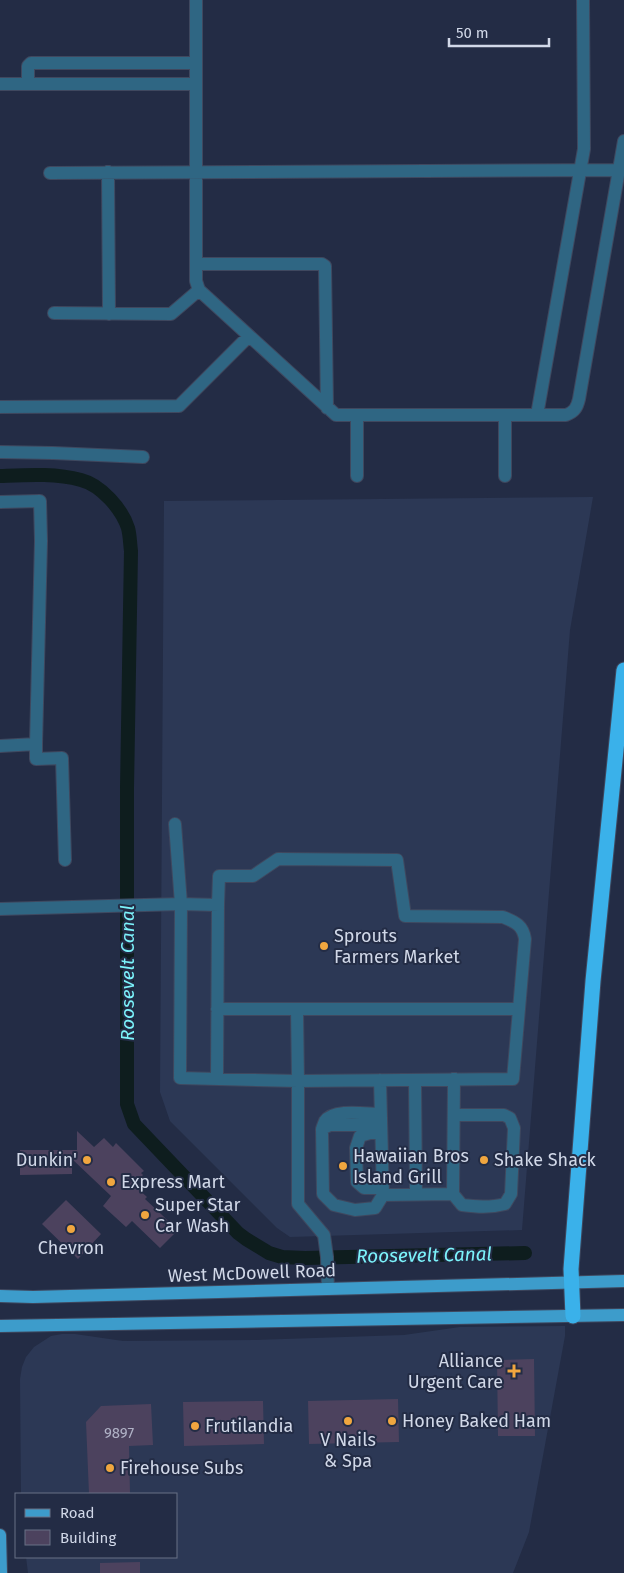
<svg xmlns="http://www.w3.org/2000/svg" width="624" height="1573" viewBox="0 0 624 1573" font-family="'Fira Sans',sans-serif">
	<rect width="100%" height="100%" fill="#232c45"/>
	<!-- built -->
	<path fill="#2c3855" d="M593,497L570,630L522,1230L290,1237L277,1228L170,1121L160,1092L164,501Z
		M565,1326V1336L529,1532L513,1573H28L26,1557H176V1494H21L20,1379L22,1367L26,1357L34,1347L51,1336L62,1334H75L123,1341L255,1340L404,1335L460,1327Z"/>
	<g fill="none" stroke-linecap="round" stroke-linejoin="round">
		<!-- canal -->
		<path stroke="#0e1d1e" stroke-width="14" d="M0,476C26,475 55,473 81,480C101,485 122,509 128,528C130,535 130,544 131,551L127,788V1104L134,1124L238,1233L246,1239L269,1253L282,1257L305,1258L525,1253"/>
	</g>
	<!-- building -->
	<path fill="#4c425e" d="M77,1131L94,1147L104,1138L113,1147L116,1143L144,1171L141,1173L143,1175L134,1185L147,1197L145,1199L178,1230L160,1248L132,1221L126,1227L103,1206L111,1196L72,1159V1174L20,1175V1150H77Z
		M66,1200L101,1234L78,1259L42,1224Z
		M534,1359L535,1436H498L497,1360Z
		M398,1399L399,1442L309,1444L308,1401Z
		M263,1401L264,1444L184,1446L183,1402Z
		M151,1404L153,1445L129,1446L130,1494H89L86,1422L101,1406Z
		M140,1562V1573H100V1563Z"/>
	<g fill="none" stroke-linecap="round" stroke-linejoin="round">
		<defs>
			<path id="minor" d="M196,0V281L199,290L336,415H566C574,412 577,408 579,399L624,141
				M0,84H196
				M28,84V66L31,63H196
				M108,172L109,314
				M50,173L619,170
				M196,264H322L325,266L327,408
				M54,313L171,314L199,290
				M0,407L179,406L249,336
				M357,415V476
				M505,415V476
				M537,415L584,149L583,0
				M0,452L53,453L143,457
				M0,502L40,501L41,541L36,744
				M0,746L36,744V759L62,758L65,860
				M175,824L181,904L218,905L217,1078
				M218,905L219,876H253L278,859L397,860L405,916L503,917C515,922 523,925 525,939L519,1009
				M0,909L181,904L180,1078L298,1081V1204L324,1235L327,1257L328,1289
				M217,1009H519L513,1079L298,1081L297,1009
				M454,1079L453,1194L462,1205C477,1207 490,1208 505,1204L511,1194L514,1128L510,1118L504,1115H454
				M380,1080L383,1195L453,1194
				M415,1080L416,1194
				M381,1125H330L322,1129L323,1194L334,1205L355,1210L375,1208L383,1195
				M322,1129C322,1128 325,1121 325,1121C334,1108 367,1114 381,1114
				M381,1133H370L360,1136L356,1148L357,1182L364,1188H382"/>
			<path id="major" d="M0,1296L33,1297L624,1281
				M0,1326L624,1315
				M0,1535L1,1573"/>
			<path id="highway" d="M573,1316L571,1269L593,981L624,670"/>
		</defs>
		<!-- minor casing -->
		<use href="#minor" stroke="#3f485f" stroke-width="14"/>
		<!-- major casing -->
		<use href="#major" stroke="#3f485f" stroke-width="14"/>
		<!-- highway casing -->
		<use href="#highway" stroke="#3f485f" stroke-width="17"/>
		<!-- minor -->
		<use href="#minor" stroke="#2f6683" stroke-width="12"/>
		<!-- major -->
		<use href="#major" stroke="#3d9ccb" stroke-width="12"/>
		<!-- highway -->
		<use href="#highway" stroke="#3ab1ea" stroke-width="15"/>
	</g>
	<!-- markers -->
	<g fill="#f0a63f" stroke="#232c45" stroke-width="2">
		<circle cx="324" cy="946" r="5"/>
		<circle cx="87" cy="1160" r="5"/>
		<circle cx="484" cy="1160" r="5"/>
		<circle cx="343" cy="1166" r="5"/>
		<circle cx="111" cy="1182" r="5"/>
		<circle cx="145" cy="1215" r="5"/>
		<circle cx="71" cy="1229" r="5"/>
		<path d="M511.5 1363.5h5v5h5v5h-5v5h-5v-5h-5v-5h5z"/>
		<circle cx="348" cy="1421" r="5"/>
		<circle cx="392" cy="1421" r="5"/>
		<circle cx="195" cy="1426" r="5"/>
		<circle cx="110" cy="1468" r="5"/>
	</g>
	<g text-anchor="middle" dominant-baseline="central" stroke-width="4" stroke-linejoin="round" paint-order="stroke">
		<!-- number labels -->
		<g font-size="15" fill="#b0b2c6">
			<text x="119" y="1433">9897</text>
		</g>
		<!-- poi labels -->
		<g font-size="18" fill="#d1d8e8" stroke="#232c45" text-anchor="start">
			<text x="334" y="936">Sprouts<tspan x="334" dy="21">Farmers Market</tspan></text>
			<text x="353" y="1156">Hawaiian Bros<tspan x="353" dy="21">Island Grill</tspan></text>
			<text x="77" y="1160" text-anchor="end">Dunkin'</text>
			<text x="494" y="1160">Shake Shack</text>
			<text x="121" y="1182">Express Mart</text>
			<text x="155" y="1205">Super Star<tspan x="155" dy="21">Car Wash</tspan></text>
			<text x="71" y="1248" text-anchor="middle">Chevron</text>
			<text x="503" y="1361" text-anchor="end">Alliance<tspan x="503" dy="21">Urgent Care</tspan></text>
			<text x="402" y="1421">Honey Baked Ham</text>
			<text x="205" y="1426">Frutilandia</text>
			<text x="348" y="1440" text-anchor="middle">V Nails<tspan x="348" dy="21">&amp; Spa</tspan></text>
			<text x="120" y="1468">Firehouse Subs</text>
		</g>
		<!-- street labels -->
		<g font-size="18" fill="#d1d8e8" stroke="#232c45">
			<text transform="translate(252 1273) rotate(-2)">West McDowell Road</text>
		</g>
		<!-- water labels -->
		<g font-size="19" font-style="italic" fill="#7cf3fb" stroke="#232c45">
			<text transform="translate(127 973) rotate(-90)">Roosevelt Canal</text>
			<text transform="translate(424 1255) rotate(-1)">Roosevelt Canal</text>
		</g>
	</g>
	<!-- legend -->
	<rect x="15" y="1493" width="162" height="65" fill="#232c45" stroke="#697186"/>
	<rect x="25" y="1509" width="25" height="8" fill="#3d9ccb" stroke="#697186"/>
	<text x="60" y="1518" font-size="15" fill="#d1d8e8">Road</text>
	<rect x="25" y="1530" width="25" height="15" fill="#4c425e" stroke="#697186"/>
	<text x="60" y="1543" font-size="15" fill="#d1d8e8">Building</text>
	<!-- scale -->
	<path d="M449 38v8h100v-8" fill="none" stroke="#d1d8e8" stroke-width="2.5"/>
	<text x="456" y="38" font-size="15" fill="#d1d8e8" stroke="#232c45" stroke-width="4" paint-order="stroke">50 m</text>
</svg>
